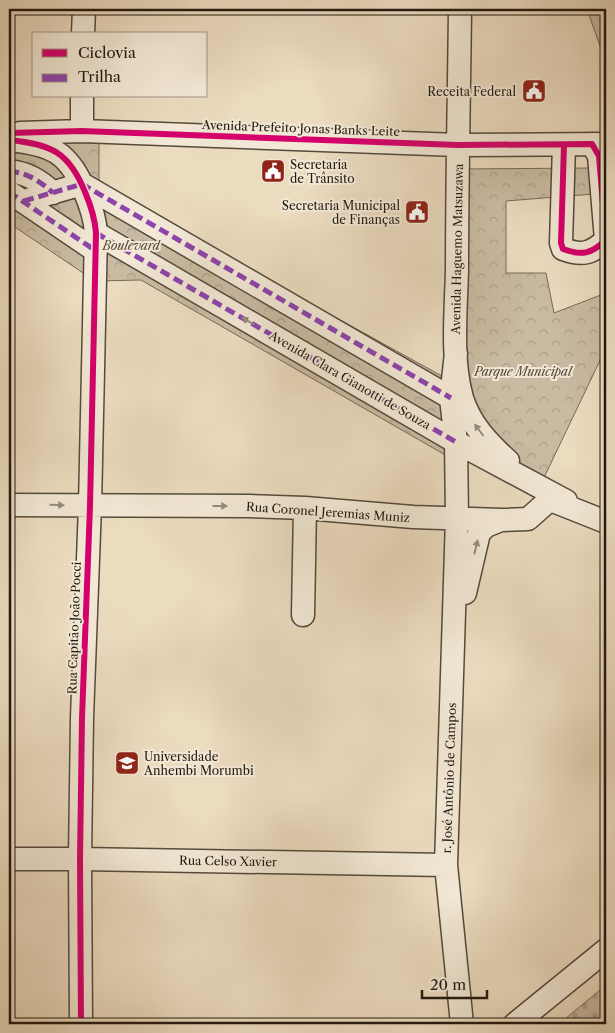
<svg xmlns="http://www.w3.org/2000/svg" width="615" height="1033" viewBox="0 0 615 1033" font-family="'Libre Caslon Text',serif">
	<defs>
		<pattern id="cemetery-stones" width="16" height="16" patternUnits="userSpaceOnUse" patternTransform="scale(1.25)"><rect width="16" height="16" fill="#c9baa1"/><path d="M2 7V4a2 2 0 0 1 4 0v3zM10 15v-3a2 2 0 0 1 4 0v3z" fill="#ac9f8a"/></pattern>
		<pattern id="park-crowns" width="20" height="18" patternUnits="userSpaceOnUse" patternTransform="scale(1.25)"><rect width="20" height="18" fill="#c9baa1"/><path d="M2 6a3 3 0 1 1 6 0M12 15a3 3 0 1 1 6 0" fill="none" stroke="#ac9f8a"/></pattern>
	</defs>
	<rect width="100%" height="100%" fill="#ebdbbf"/>
	<filter id="stains"><feTurbulence type="fractalNoise" baseFrequency=".004" numOctaves="4"/><feColorMatrix values="0 0 0 0 .2 0 0 0 0 .09 0 0 0 0 .02 0 0 0 .5 -.17"/></filter>
	<radialGradient id="worn" r=".72"><stop offset=".6" stop-color="#630" stop-opacity="0"/><stop offset="1" stop-color="#630" stop-opacity=".3"/></radialGradient>
	<!-- cemetery -->
	<path fill="url(#cemetery-stones)" stroke="#766a58" d="M606,985V1024H559Z"/>
	<!-- park -->
	<path fill="url(#park-crowns)" stroke="#766a58" d="M99,134V187L451,381L447,456L141,280L95,281L9,223V135Z
		M593,168L594,194L506,201V273H546L554,313L606,293V348L539,488L468,413L459,169Z"/>
	<!-- garden -->
	<path fill="#c9baa1" stroke="#766a58" d="M587,9H606V63Z"/>
	<g fill="none" stroke-linecap="round" stroke-linejoin="round">
		<defs>
			<path id="minor" d="M460,9C459,96 457,183 457,270C456,309 451,360 462,398C470,424 488,443 508,461
				M83,34L84,9
				M82,131V96
				M20,133L82,131L458,145L606,144
				M9,140C51,144 69,152 85,192C91,206 95,219 96,233L90,506L82,718L80,859L81,1024
				M564,145L561,243L563,249C582,256 591,254 606,240L599,156L592,144
				M9,171C27,173 39,180 53,193
				M9,192L96,251
				M24,201L82,184L451,398
				M96,233L456,442L566,501
				M456,353L451,398L456,442L457,518L446,865L462,1024
				M9,505L250,506L305,508L413,517L501,520L528,519L546,503L553,501L606,522
				M465,593L479,533L486,526L501,520
				M303,615L305,508
				M9,859H80L446,865
				M515,1024L606,950"/>
		</defs>
		<!-- minor casing -->
		<use href="#minor" stroke="#544a3c" stroke-width="25"/>
		<!-- minor -->
		<use href="#minor" stroke="#f2e8d5" stroke-width="22"/>
		<!-- quiet -->
		<path stroke="#8e44ad" stroke-width="5" stroke-dasharray="10 5" stroke-linecap="butt" d="M9,171C27,173 39,180 53,193
			M9,192L96,251
			M24,201L82,184L451,398
			M96,233L456,442"/>
		<defs>
			<path id="cycleway" d="M9,133L82,131L458,145L592,144L599,156L606,240C591,254 582,256 563,249L561,243L564,145
				M9,140C51,144 69,152 85,192C91,206 95,219 96,233L90,506L82,718L80,859L81,1024"/>
		</defs>
		<!-- cycleway casing -->
		<use href="#cycleway" stroke="#f2e8d5" stroke-width="9"/>
		<!-- cycleway -->
		<use href="#cycleway" stroke="#d6006c" stroke-width="6"/>
	</g>
	<!-- one-way arrows -->
	<defs><path id="oneway-solid" d="M-6-.8H1V-3.2L6.5 0L1 3.2V.8H-6Z" transform="scale(1.25)"/></defs>
	<g fill="#948b7c">
		<use href="#oneway-solid" transform="translate(248 321) rotate(-150)"/>
		<use href="#oneway-solid" transform="translate(479 430) rotate(-127)"/>
		<use href="#oneway-solid" transform="translate(57 505) rotate(1)"/>
		<use href="#oneway-solid" transform="translate(220 506)"/>
		<use href="#oneway-solid" transform="translate(476 547) rotate(-76)"/>
	</g>
	<!-- icons -->
	<defs>
		<symbol id="civic-square" viewBox="-11 -11 22 22"><rect x="-9" y="-9" width="18" height="18" rx="4" fill="#8f2418" stroke="#f2e8d5"/><path d="M-.6-6.5H3V-4.5H.6V-3L4-1V1h2V6H-6V1h2V-1L-.6-3ZM-1.2 2.5V6h2.4V2.5Z" fill="#fff"/></symbol>
		<symbol id="university-square" viewBox="-11 -11 22 22"><rect x="-9" y="-9" width="18" height="18" rx="4" fill="#8f2418" stroke="#f2e8d5"/><path d="M0-5L7-2L0 1L-7-2ZM-4 1L0 2.5L4 1V4Q0 6-4 4Z" fill="#fff"/></symbol>
	</defs>
	<g fill-rule="evenodd">
		<use href="#civic-square" x="520" y="77" width="28" height="28"/>
		<use href="#civic-square" x="259" y="157" width="28" height="28"/>
		<use href="#civic-square" x="403" y="198" width="28" height="28"/>
		<use href="#university-square" x="113" y="749" width="28" height="28"/>
	</g>
	<g text-anchor="middle" dominant-baseline="central" stroke-width="4" stroke-linejoin="round" paint-order="stroke">
		<!-- poi labels -->
		<g font-size="12" fill="#221910" stroke="#f2e8d5" text-anchor="end">
			<text x="516" y="91">Receita Federal</text>
			<text x="290" y="164" text-anchor="start">Secretaria<tspan x="290" dy="14">de Trânsito</tspan></text>
			<text x="400" y="205">Secretaria Municipal<tspan x="400" dy="14">de Finanças</tspan></text>
			<text x="144" y="756" text-anchor="start">Universidade<tspan x="144" dy="14">Anhembi Morumbi</tspan></text>
		</g>
		<!-- street labels -->
		<g font-size="12" fill="#221910" stroke="#f2e8d5">
			<text transform="translate(301 128) rotate(2)">Avenida Prefeito Jonas Banks Leite</text>
			<text transform="translate(457 249) rotate(-89)">Avenida Haguemo Matsuzawa</text>
			<text transform="translate(350 380) rotate(30)">Avenida Clara Gianotti de Souza</text>
			<text transform="translate(328 512) rotate(4)">Rua Coronel Jeremias Muniz</text>
			<text transform="translate(74 628) rotate(-88)">Rua Capitão João Pocci</text>
			<text transform="translate(449 778) rotate(-88)">r. José Antônio de Campos</text>
			<text transform="translate(228 861) rotate(1)">Rua Celso Xavier</text>
		</g>
		<!-- park labels -->
		<g font-size="12" font-style="italic" fill="#54493c" stroke="#f2e8d5">
			<text x="131" y="245">Boulevard</text>
			<text x="523" y="371">Parque Municipal</text>
		</g>
	</g>
	<!-- margin -->
	<rect width="615" height="1033" fill="none" stroke="#ebdbbf" stroke-width="30"/>
	<rect x="10" y="10" width="595" height="1013" fill="none" stroke="#221910" stroke-width="2.5"/>
	<rect x="15" y="15" width="585" height="1003" fill="none" stroke="#221910"/>
	<!-- legend -->
	<rect x="32" y="32" width="175" height="65" fill="#f2e8d5" stroke="#9f9586"/>
	<rect x="42" y="49" width="25" height="8" fill="#d6006c" stroke="#9f9586"/>
	<text x="78" y="58" font-size="15" fill="#221910">Ciclovia</text>
	<rect x="42" y="74" width="25" height="8" fill="#8e44ad" stroke="#9f9586"/>
	<text x="78" y="82" font-size="15" fill="#221910">Trilha</text>
	<!-- scale -->
	<path d="M422 990v8h65v-8" fill="none" stroke="#221910" stroke-width="2.5"/>
	<text x="430" y="990" font-size="15" fill="#221910" stroke="#f2e8d5" stroke-width="4" paint-order="stroke">20 m</text>
	<rect width="100%" height="100%" filter="url(#stains)"/>
	<rect width="100%" height="100%" fill="url(#worn)"/>
</svg>
